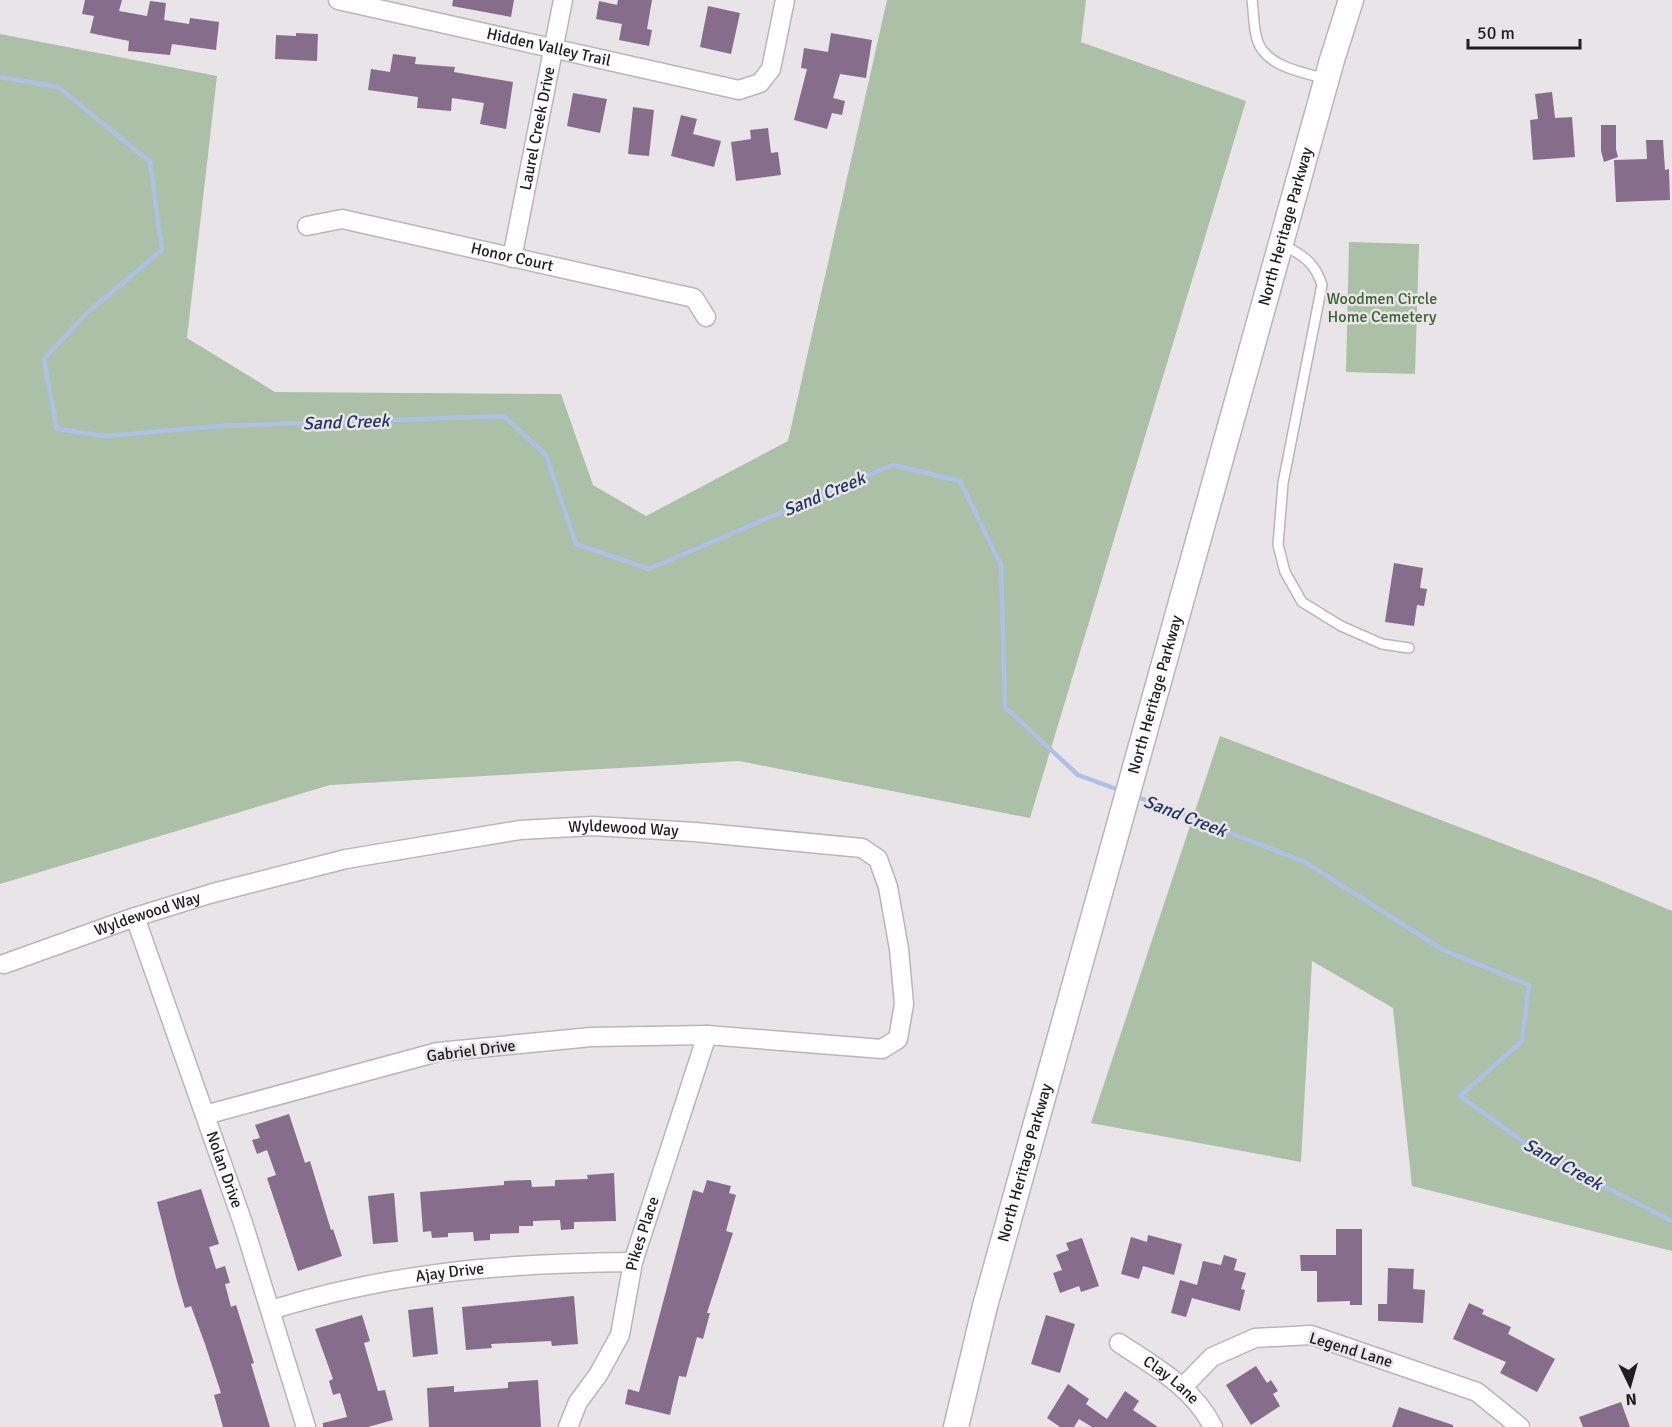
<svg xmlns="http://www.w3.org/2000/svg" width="1672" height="1427" viewBox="0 0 1672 1427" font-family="Signika,sans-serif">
	<rect width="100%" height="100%" fill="#e9e4e8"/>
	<!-- green -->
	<path fill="#abc0a7" d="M887,0H1086L1081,42L1246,101L1030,818L739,761L330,785L0,884V34L217,76L187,338L275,392L561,394L593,485L646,516L788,441Z
		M1349,242L1419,244L1415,374L1346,372Z
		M1220,736L1596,879L1672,911V1251L1412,1186L1393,1008L1312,961L1301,1162L1091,1123Z"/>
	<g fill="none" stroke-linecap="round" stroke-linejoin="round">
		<!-- stream -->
		<path stroke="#adc0e6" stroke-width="4.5" d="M0,77L58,87L150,162L162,250L87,313L44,359L57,429L105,436L220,426L504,416L546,455L576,544L649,569L892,465L960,481L1001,565L1005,707L1078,775L1122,791
			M1135,796L1305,862L1443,950L1529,985L1522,1041L1460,1096L1539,1153L1672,1221"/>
	</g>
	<!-- building -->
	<path fill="#876d8c" d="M85,0H122L119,11L147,16L150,1L166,3L164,20L189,24L190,18L219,22L216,50L172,44L170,55L128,51L129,41L90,33L94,16L82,14Z
		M453,0H514L511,17L452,6Z
		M618,0H652L647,29L652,30L649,46L619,40L622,24L596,19L599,1L617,5Z
		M708,6L740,13L731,54L700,47Z
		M296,33L318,34L317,61L275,59L276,35L296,36Z
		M831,33L872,40L866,78L840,74L833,98L845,101L842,115L832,113L827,129L794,120L807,69L801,68L804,48L828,52Z
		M393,54L416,57L415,64L455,67L454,72L513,82L506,129L480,124L484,103L452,98L451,111L417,108L418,97L368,90L371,69L390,72Z
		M1552,92L1555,118L1572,117L1575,157L1533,160L1530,120L1538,119L1535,94Z
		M573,93L607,99L600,133L567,126Z
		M633,107L654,110L649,156L628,154Z
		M681,115L697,119L693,134L721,141L714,167L671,156Z
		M1601,125H1616V149L1618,157L1604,162L1601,151Z
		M768,128L771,153L778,152L781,175L736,181L731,142L751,139L750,130Z
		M1646,140H1663L1665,170L1669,169L1670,200L1616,202L1614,160L1647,159Z
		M1394,563L1423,568L1420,588L1427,589L1424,606L1417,605L1414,626L1385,622Z
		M289,1114L305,1163L310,1161L331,1230L333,1229L342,1256L298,1271L267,1178L276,1175L267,1150L257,1154L252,1140L260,1138L255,1125Z
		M614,1173L616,1221L574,1222V1229L561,1230L560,1220L533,1221V1226H519V1233L490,1234V1240L474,1241L473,1232L448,1233V1237L432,1238L431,1231L423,1232L420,1192L504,1185V1181L531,1180L532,1187L555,1186V1180L588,1179L587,1175Z
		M707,1180L731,1186L729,1193L736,1195L726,1231L733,1233L707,1313H710L703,1339L697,1337L686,1377L679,1376L670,1415L625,1404L628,1389L639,1392L693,1190L703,1193Z
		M201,1189L219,1244L209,1247L216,1269L225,1266L230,1283L225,1284L231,1307L236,1305L254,1363L251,1364L270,1427H223L214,1395L221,1393L205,1344L191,1306L185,1308L177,1281L157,1202Z
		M394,1193L398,1242L373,1244L368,1196Z
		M1336,1229H1362V1305H1350V1301L1317,1302V1271H1301L1300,1255H1336Z
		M1148,1235L1182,1244L1174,1275L1143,1266L1139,1279L1121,1274L1131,1237L1147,1242Z
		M1082,1238L1099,1286L1081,1292L1079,1286L1060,1293L1053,1273L1062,1270L1056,1255L1069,1250L1066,1243Z
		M1224,1255L1237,1259L1234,1270L1246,1273L1241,1289L1245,1290L1240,1311L1192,1298L1186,1317L1171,1313L1180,1280L1197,1285L1203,1261L1221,1265Z
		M1388,1268L1414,1269L1413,1289L1425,1290L1423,1323L1378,1321V1304H1387Z
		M574,1296L578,1344L552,1346L551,1341L491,1344L492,1348L466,1350L462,1307Z
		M1469,1303L1484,1310L1482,1314L1511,1327L1508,1334L1555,1359L1537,1392L1500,1373L1506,1362L1453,1339Z
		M433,1307L438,1354L413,1357L408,1310Z
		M362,1315L370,1341L364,1343L378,1391L385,1390L393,1420L368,1427H323V1423L347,1417L340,1393L333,1395L329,1381L333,1379L315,1329Z
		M1046,1315L1075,1324L1060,1373L1031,1364Z
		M1256,1366L1267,1383L1271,1380L1278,1391L1273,1394L1280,1406L1251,1425L1226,1385Z
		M538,1380L541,1427H429L427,1388L454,1386V1392L508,1388V1382Z
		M1068,1384L1089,1399L1086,1404L1107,1419L1125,1391L1139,1401L1133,1410L1158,1427H1092L1079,1419L1074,1427H1060L1047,1418Z
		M1621,1402L1630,1427H1583L1579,1417Z
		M1399,1407L1453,1425V1427H1392Z"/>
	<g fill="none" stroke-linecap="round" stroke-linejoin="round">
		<defs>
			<path id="lane" d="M1252,0C1254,13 1253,30 1258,42C1267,67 1305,73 1327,79
				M1282,244C1302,255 1315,262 1322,285L1283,483L1278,545L1285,572L1302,602L1341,626L1382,644L1409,648"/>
			<g id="street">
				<path id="s1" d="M338,0L739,90L760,83L771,69L785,0"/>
				<path id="s2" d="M307,226L342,219L694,298L706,317"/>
				<path id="s3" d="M512,258L563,0"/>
				<path id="s4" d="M135,917L243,1223L306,1427"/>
				<path id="s5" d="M4,964L135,917L213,893L346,859L520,830L593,826L695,832L862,848L878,859L888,887L899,949L904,1004L898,1039L882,1049L707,1035L591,1037L438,1052L205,1115"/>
				<path id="s6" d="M271,1310C392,1272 506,1263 633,1262"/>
				<path id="s7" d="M1119,1343C1154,1366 1194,1388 1213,1427"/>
				<path d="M1182,1388L1212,1357L1255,1338L1311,1335L1477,1392L1520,1427"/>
				<path id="s8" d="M568,1427L578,1402L598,1375L620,1335L633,1262L707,1035"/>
			</g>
			<g id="secondary">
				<path id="s9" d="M956,1427L985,1306L1332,60L1351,0"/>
			</g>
		</defs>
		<!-- lane casing -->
		<use href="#lane" stroke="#bab5b9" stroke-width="12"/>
		<!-- street casing -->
		<use href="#street" stroke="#bab5b9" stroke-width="21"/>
		<!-- secondary casing -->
		<use href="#secondary" stroke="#bab5b9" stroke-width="27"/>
		<!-- lane -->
		<use href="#lane" stroke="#fff" stroke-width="9"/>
		<!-- street -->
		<use href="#street" stroke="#fff" stroke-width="18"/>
		<!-- secondary -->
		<use href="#secondary" stroke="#fff" stroke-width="24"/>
	</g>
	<g text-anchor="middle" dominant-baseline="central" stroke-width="5" stroke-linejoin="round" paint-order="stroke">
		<!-- street labels -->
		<g font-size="16" fill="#201e20" stroke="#e9e4e8">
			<text stroke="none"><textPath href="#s1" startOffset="216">Hidden Valley Trail</textPath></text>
			<text stroke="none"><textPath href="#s3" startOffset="132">Laurel Creek Drive</textPath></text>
			<text stroke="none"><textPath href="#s9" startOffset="1245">North Heritage Parkway</textPath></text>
			<text stroke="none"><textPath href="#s2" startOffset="210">Honor Court</textPath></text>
			<text stroke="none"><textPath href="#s9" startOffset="759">North Heritage Parkway</textPath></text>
			<text stroke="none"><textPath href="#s5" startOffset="638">Wyldewood Way</textPath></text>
			<text stroke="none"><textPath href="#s5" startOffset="152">Wyldewood Way</textPath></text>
			<text transform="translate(471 1051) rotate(-7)">Gabriel Drive</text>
			<text stroke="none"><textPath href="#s9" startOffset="273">North Heritage Parkway</textPath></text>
			<text stroke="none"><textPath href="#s4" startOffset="268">Nolan Drive</textPath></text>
			<text stroke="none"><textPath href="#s8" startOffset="210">Pikes Place</textPath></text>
			<text stroke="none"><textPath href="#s6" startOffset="183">Ajay Drive</textPath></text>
			<text transform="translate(1351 1350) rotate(17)">Legend Lane</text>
			<text stroke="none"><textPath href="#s7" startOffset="64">Clay Lane</textPath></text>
		</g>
		<!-- park labels -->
		<g font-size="16" fill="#3b6333" stroke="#e9e4e8">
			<text x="1382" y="299">Woodmen Circle<tspan x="1382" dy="18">Home Cemetery</tspan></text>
		</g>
		<!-- water labels -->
		<g font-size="18" font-style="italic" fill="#203665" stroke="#e9e4e8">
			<text transform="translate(346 422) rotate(-2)">Sand Creek</text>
			<text transform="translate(824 494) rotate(-23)">Sand Creek</text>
			<text transform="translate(1185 816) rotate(21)">Sand Creek</text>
			<text transform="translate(1563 1164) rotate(29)">Sand Creek</text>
		</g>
	</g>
	<!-- north arrow -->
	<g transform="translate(1630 1385) rotate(175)" stroke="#e9e4e8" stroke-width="4.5" paint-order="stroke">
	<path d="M0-4.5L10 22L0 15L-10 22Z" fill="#201e20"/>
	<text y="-9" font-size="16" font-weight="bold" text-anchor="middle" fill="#201e20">N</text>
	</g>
	<!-- scale -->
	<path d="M1468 39v9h112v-9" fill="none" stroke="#201e20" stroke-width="3"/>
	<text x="1477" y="39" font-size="18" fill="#201e20" stroke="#e9e4e8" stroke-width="4.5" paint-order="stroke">50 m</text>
</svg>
